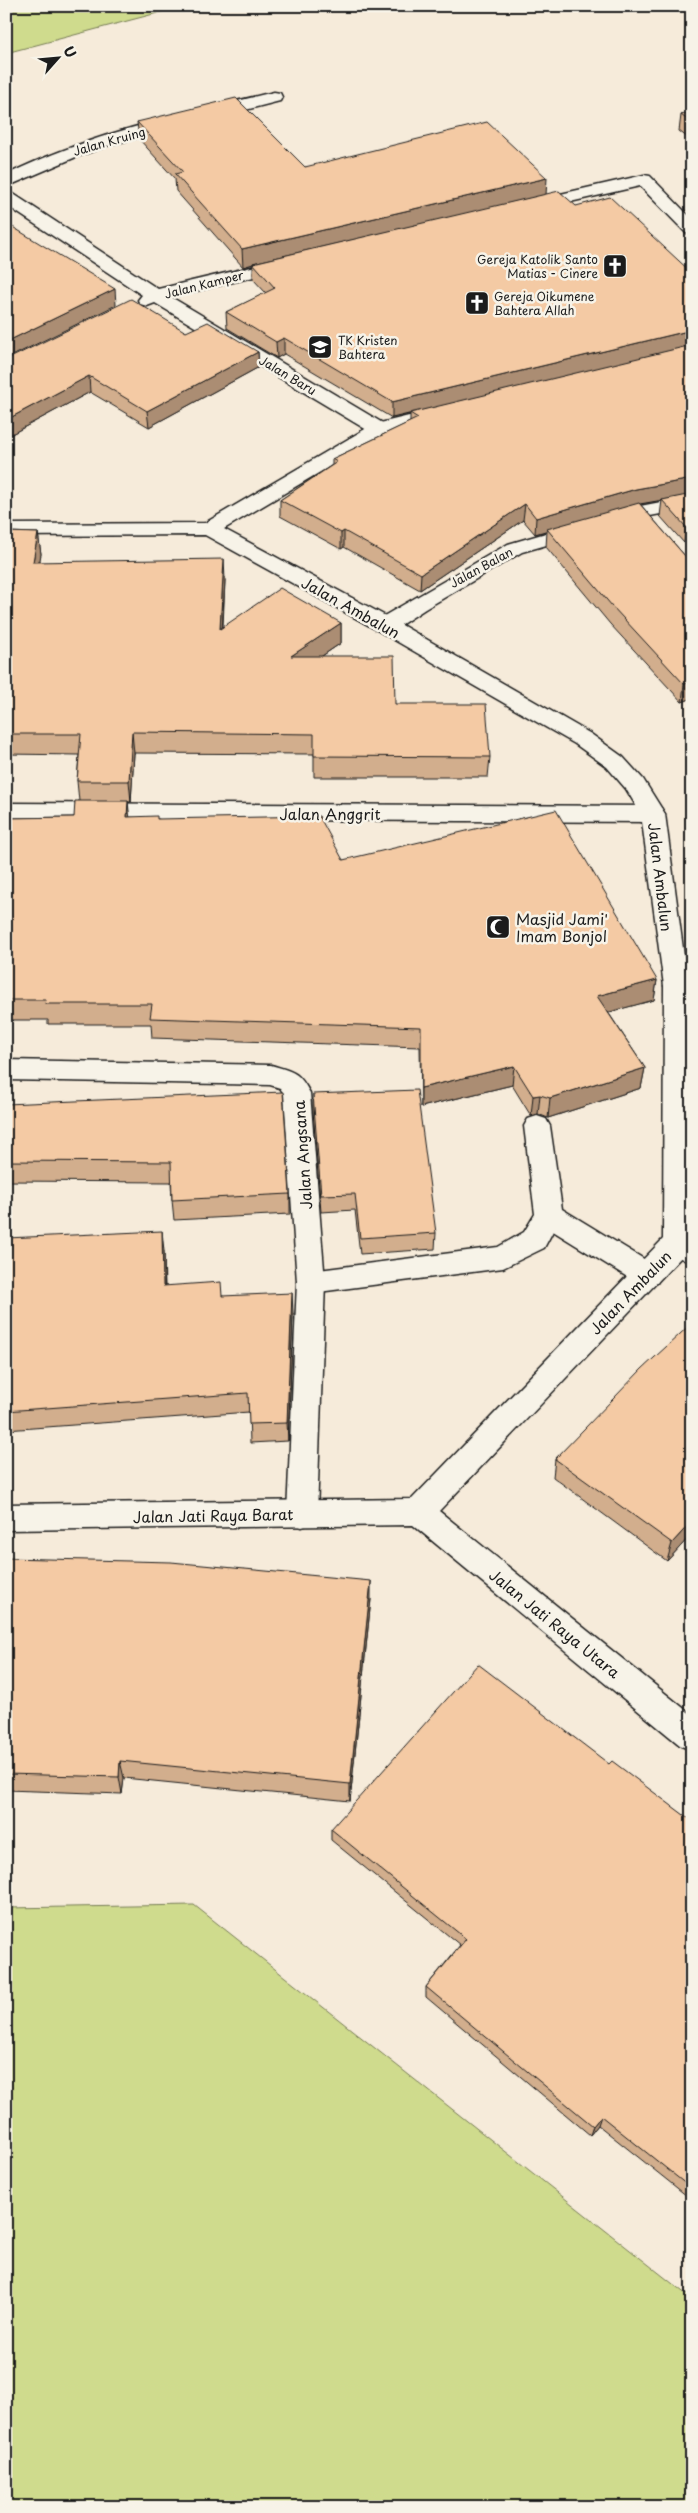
<svg xmlns="http://www.w3.org/2000/svg" width="698" height="2513" viewBox="0 0 698 2513" font-family="'Playpen Sans',sans-serif">
	<rect width="100%" height="100%" fill="#f6ebda"/>
	<filter id="ink" filterUnits="userSpaceOnUse"><feTurbulence type="fractalNoise" baseFrequency=".02" numOctaves="2"/><feDisplacementMap in="SourceGraphic" scale="10" xChannelSelector="R" yChannelSelector="G"/><feConvolveMatrix kernelMatrix="1 2 1 2 8 2 1 2 1" color-interpolation-filters="sRGB"/></filter>
	<g filter="url(#ink)">
		<!-- green -->
		<path fill="#cfdb8d" stroke="#767c54" d="M6,6H184L6,53Z
			M194,1905L692,2299V2507H6V1908Z"/>
		<g fill="none" stroke-linecap="round" stroke-linejoin="round">
			<defs>
				<path id="service" d="M644,175L650,176L692,219V234L686,233L640,186L531,211L525,210L522,206L525,202Z
					M537,1116L546,1119L550,1126L562,1209L657,1267L661,1275L657,1283L647,1286L637,1283L553,1231L544,1248L503,1268L311,1293L301,1290L297,1282L301,1274L311,1271L498,1247L524,1232L535,1214L524,1126L528,1119Z"/>
				<path id="minor" d="M274,92L280,93L282,97L280,101L109,145L76,157L6,187V175C91,133 183,114 274,92Z
					M6,192L12,193L158,289L289,258L295,259L298,263L295,267L171,297L386,425L389,429L386,433H372L155,303L147,306L140,304L138,300L142,295L6,205Z
					M692,496V508L645,517L522,552L425,609L393,630L385,632L377,630L374,625L377,620L508,544L635,507Z
					M6,803L653,806L661,808L665,814L661,820L653,822L6,819Z
					M676,977L692,978V996L667,992L664,986L667,980Z
					M6,1060L271,1065C294,1072 298,1071 310,1093L325,1282L317,1514L313,1523L302,1527L291,1523L287,1514L297,1282L284,1094L280,1088L270,1085L6,1080Z
					M677,1232L692,1239V1264L667,1251L663,1243L667,1235Z"/>
				<path id="tertiary" d="M446,407L453,409L456,413L453,417L386,433L224,529L393,620L591,734L623,757L643,779L665,814L688,986L691,1243L687,1251L439,1511L692,1715V1750L681,1746L413,1525L6,1530V1504L412,1499L663,1239L664,986L641,814L626,789L607,767L575,744L377,630L205,535L6,536V524L205,523L372,425Z"/>
			</defs>
			<!-- service casing -->
			<use href="#service" stroke="#1c1c1c" stroke-width="3"/>
			<!-- minor casing -->
			<use href="#minor" stroke="#1c1c1c" stroke-width="3"/>
			<!-- tertiary casing -->
			<use href="#tertiary" stroke="#1c1c1c" stroke-width="3"/>
			<!-- service -->
			<use href="#service" fill="#f7f3e8" fill-rule="evenodd"/>
			<!-- minor -->
			<use href="#minor" fill="#f7f3e8" fill-rule="evenodd"/>
			<!-- tertiary -->
			<use href="#tertiary" fill="#f7f3e8" fill-rule="evenodd"/>
		</g>
		<!-- wall -->
		<path fill="#d2ae8d" stroke="#1c1c1c" d="M692,112V141L679,131L681,115Z
			M137,122L305,167L546,194L576,206L692,273V536L684,543L660,516L662,500L640,504L692,564V702L690,699L682,702L610,624L546,547L547,531L535,534L523,520L420,590L344,547L341,549L280,516V500L332,465V459L410,422V414L392,418L284,354L277,358L227,328L226,312L266,293L253,279V264L243,267L176,191L175,179L139,139Z
			M186,332L258,352L259,367L149,427L90,392L6,437V360Z
			M6,532L38,533L41,554L39,562L225,580L223,627L341,623V643L322,656L395,704L490,757L488,777H314V754L134,753L131,802H128L129,817L158,819L343,860L657,980L654,1000L608,1012L645,1068L641,1088L548,1118L538,1114L531,1116L512,1085L421,1107L420,1047L152,1038L151,1024H48V1020H6V818L74,817L79,801L77,781L79,755L6,754Z
			M313,1094L436,1233L435,1249L360,1254L355,1210L321,1212L313,1111Z
			M6,1104L290,1194V1214L174,1220L172,1200L171,1182L6,1181Z
			M6,1238L164,1251L165,1286L222,1296L293,1313L288,1441L250,1443L249,1412L6,1430Z
			M692,1323V1534L667,1561L553,1477L555,1459Z
			M6,1558L371,1599L350,1801L124,1778L122,1794L6,1790Z
			M609,1764L692,1821V2200L598,2125L590,2135L426,1997V1987L460,1945L331,1840V1829Z"/>
		<!-- shaded-wall -->
		<path fill="#ab8d73" stroke="#1c1c1c" d="M547,178L546,195L253,263V264L243,267L242,249Z
			M115,289L116,305L6,359V342Z
			M692,330V346L392,418V402Z
			M284,338V354L277,358L276,342Z
			M258,352L259,367L149,427L147,411Z
			M89,376L90,392L6,437V420Z
			M692,479V495L634,505L535,534L536,518L636,489Z
			M525,504L523,520L420,590L421,574Z
			M692,522V536L684,543L686,527Z
			M344,531V547L341,549V533Z
			M38,533L41,554L36,583L33,562Z
			M224,559L225,580L221,649L220,629Z
			M341,623V643L291,677V656Z
			M692,682L690,699L682,702L684,684Z
			M132,732L134,753L131,802L129,781Z
			M128,801L130,821L127,817Z
			M657,980L654,1000L595,1016L597,996Z
			M514,1066L512,1085L421,1107V1088Z
			M645,1068L641,1088L548,1118L550,1098Z
			M540,1095L538,1114L531,1116L533,1096Z
			M162,1231L164,1251L165,1306L163,1286Z
			M292,1293L293,1313L288,1441L287,1423Z
			M692,1521V1534L667,1561L672,1543Z
			M371,1581V1599L350,1801V1784Z
			M120,1761L124,1778L122,1794L119,1777Z
			M601,2116L598,2125L590,2135L593,2126Z"/>
		<!-- building -->
		<path fill="#f4caa4" stroke="#1c1c1c" d="M236,98L305,167L487,122L547,178L242,249L175,174L183,172L137,122Z
			M692,112V123L681,115Z
			M559,191L576,206L610,197L692,273V330L392,402L284,338L276,342L226,312L275,288L253,263Z
			M6,223L115,289L6,342Z
			M131,299L186,332L208,322L258,352L147,411L89,376L6,420V360Z
			M692,345V479L636,489L536,518L525,504L421,574L344,531L341,533L280,500L337,462L332,459L418,418L410,413Z
			M692,494V522L686,527L662,500Z
			M639,503L692,564V682L684,684L612,606L547,529Z
			M6,532L38,533L33,562L224,559L220,629L280,588L341,623L291,656H394L395,704H486L490,757L314,756V734L132,732L129,781H77L81,734H6Z
			M75,801H128L127,817L157,816V819L319,816L343,860L556,810L657,980L597,996L645,1068L550,1098L540,1095L533,1096L514,1066L421,1088V1027L150,1018L152,1004H45L46,1000H6V818L74,817Z
			M417,1090L436,1233L360,1238L355,1194L321,1195L313,1094Z
			M283,1092L290,1194L172,1200L171,1162L6,1161V1104Z
			M162,1231L163,1286L221,1282L222,1296L292,1293L287,1423L249,1424L248,1393L6,1411V1238Z
			M692,1323V1521L672,1543L555,1459L642,1369Z
			M6,1558L171,1562L371,1581L350,1784L120,1761L119,1777L6,1774Z
			M478,1664L609,1764L612,1761L692,1821V2189L601,2116L593,2126L426,1987L466,1939L331,1829Z"/>
	</g>
	<!-- icons -->
	<defs>
		<symbol id="church-square" viewBox="-11 -11 22 22"><rect x="-9" y="-9" width="18" height="18" rx="4" fill="#1c1c1c" stroke="#f7f3e8"/><path d="M-1.2-6h2.4v3.5h3.3v2.4h-3.3V6h-2.4V-.1h-3.3v-2.4h3.3Z" fill="#fff"/></symbol>
		<symbol id="school-square" viewBox="-11 -11 22 22"><rect x="-9" y="-9" width="18" height="18" rx="4" fill="#1c1c1c" stroke="#f7f3e8"/><path d="M0-5L7-2L0 1L-7-2ZM-4 1L0 2.5L4 1V4Q0 6-4 4Z" fill="#fff"/></symbol>
		<symbol id="mosque-square" viewBox="-11 -11 22 22"><rect x="-9" y="-9" width="18" height="18" rx="4" fill="#1c1c1c" stroke="#f7f3e8"/><path d="M3.5-4.9A6 6 0 1 0 3.5 4.9A5 5 0 1 1 3.5-4.9Z" fill="#fff"/></symbol>
	</defs>
	<g fill-rule="evenodd">
		<use href="#church-square" x="601" y="252" width="28" height="28"/>
		<use href="#church-square" x="463" y="289" width="28" height="28"/>
		<use href="#school-square" x="306" y="333" width="28" height="28"/>
		<use href="#mosque-square" x="484" y="913" width="28" height="28"/>
	</g>
	<g text-anchor="middle" dominant-baseline="central" stroke-width="5" stroke-linejoin="round" paint-order="stroke">
		<!-- far-street labels -->
		<g font-size="12" fill="#1c1c1c" stroke="#f7f3e8">
			<text transform="translate(109 141) rotate(-16)">Jalan Kruing</text>
			<text transform="translate(204 284) rotate(-14)">Jalan Kamper</text>
			<text transform="translate(288 375) rotate(31)">Jalan Baru</text>
			<text transform="translate(481 567) rotate(-29)">Jalan Balan</text>
		</g>
		<!-- far-poi labels -->
		<g font-size="12" fill="#1c1c1c" stroke="#f7f3e8" text-anchor="start">
			<text x="598" y="259" text-anchor="end">Gereja Katolik Santo<tspan x="598" dy="14">Matias - Cinere</tspan></text>
			<text x="494" y="296">Gereja Oikumene<tspan x="494" dy="14">Bahtera Allah</tspan></text>
			<text x="338" y="340">TK Kristen<tspan x="338" dy="14">Bahtera</tspan></text>
		</g>
		<!-- street labels -->
		<g font-size="15" fill="#1c1c1c" stroke="#f7f3e8">
			<text transform="translate(351 607) rotate(29)">Jalan Ambalun</text>
			<text x="330" y="813">Jalan Anggrit</text>
			<text transform="translate(661 877) rotate(83)">Jalan Ambalun</text>
			<text transform="translate(302 1155) rotate(-94)">Jalan Angsana</text>
			<text transform="translate(630 1292) rotate(-46)">Jalan Ambalun</text>
			<text transform="translate(213 1515) rotate(-1)">Jalan Jati Raya Barat</text>
			<text transform="translate(555 1623) rotate(39)">Jalan Jati Raya Utara</text>
		</g>
		<!-- poi labels -->
		<g font-size="15" fill="#1c1c1c" stroke="#f7f3e8" text-anchor="start">
			<text x="516" y="918">Masjid Jami'<tspan x="516" dy="17">Imam Bonjol</tspan></text>
		</g>
	</g>
	<!-- margin -->
	<rect width="698" height="2513" fill="none" stroke="#f7f3e8" stroke-width="25"/>
	<rect x="12" y="12" width="673" height="2488" fill="none" stroke="#1c1c1c" stroke-width="2" filter="url(#ink)"/>
	<!-- north arrow -->
	<g transform="translate(58 58) rotate(63)" stroke="#f7f3e8" stroke-width="4" paint-order="stroke">
	<path d="M0-4L9 19L0 12L-9 19Z" fill="#1c1c1c"/>
	<text y="-8" font-size="14" font-weight="bold" text-anchor="middle" fill="#1c1c1c">U</text>
	</g>
</svg>
